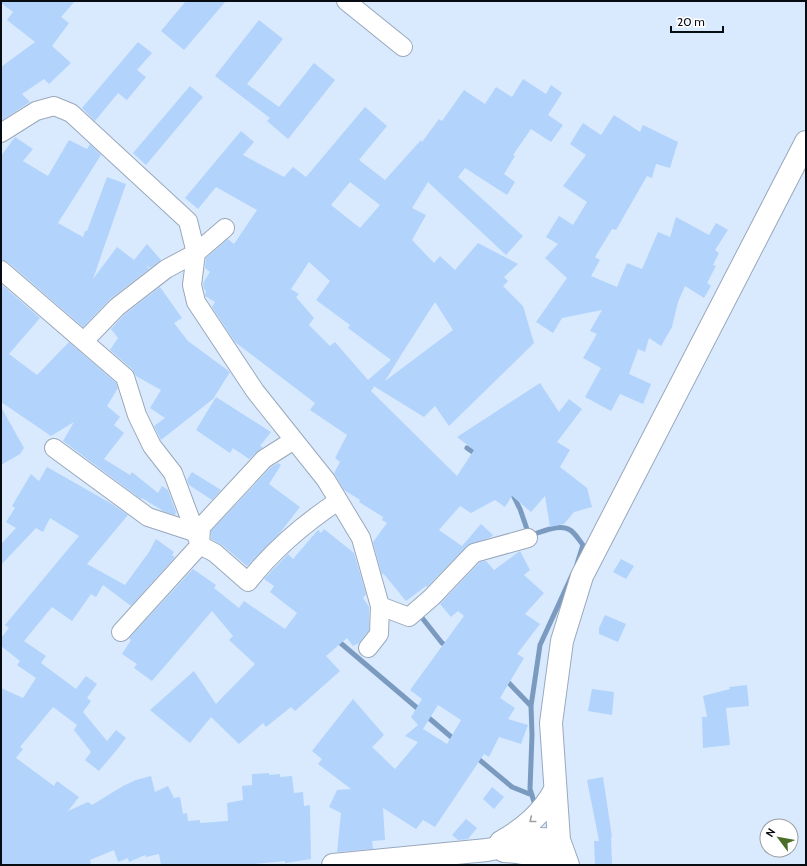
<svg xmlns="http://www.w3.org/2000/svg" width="807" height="866" viewBox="0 0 807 866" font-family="Cabin,sans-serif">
	<rect width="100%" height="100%" fill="#d9eafe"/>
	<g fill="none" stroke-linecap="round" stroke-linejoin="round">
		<!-- stream -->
		<path stroke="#7b9ac0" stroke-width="5" d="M467,448L477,455
			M512,493L520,509L529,535C541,533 559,523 570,530C575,533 579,540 583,545L577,564
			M423,619L442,643L449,647
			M337,640L456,741
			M505,679L531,706
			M476,757L512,787L532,795
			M535,805L530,789L532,735L531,706L540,645L573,573"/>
	</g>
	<!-- building -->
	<path fill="#b2d3fb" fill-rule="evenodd" d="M1,1H75L61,17L69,23L52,46L71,63L49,84L44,79L22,94L30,102L1,121V67L35,42L7,20L13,12L1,3Z
		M186,1H226L184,50L161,31Z
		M259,20L283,39L247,84L279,107L314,63L335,80L288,139L267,121L270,118L215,76Z
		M138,42L152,53L137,70L146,77L127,100L118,93L95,121L82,108Z
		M523,79L546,94L551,85L562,93L548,115L563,125L551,142L531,129L513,155L515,156L504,174L515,182L507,195L465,168L458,177L523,236L506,255L428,182L412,208L426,215L412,240L434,263L440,256L455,270L478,243L518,264L504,277L508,281L503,286L523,306L534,343L449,426L435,406L424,417L372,385L374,387L371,391L457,476L474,450L457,437L540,383L559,412L569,399L582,409L557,442L570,450L560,467L587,488L592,507L574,512L564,524L550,527L545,496L531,512L512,496L505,507L495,500L471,513L460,506L439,530L462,546L481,524L493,535L491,537L467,546L427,587L426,586L406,601L383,573L382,575L373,542L387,523L382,520L383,517L359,502L360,500L344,490L334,473L340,462L335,458L347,435L310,410L315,403L235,342L212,307L215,302L205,296L206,291L204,289L203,283L210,272L205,268L206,258L228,239L234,244L257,210L216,187L198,209L185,198L241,131L254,142L243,155L284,177L293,167L306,177L365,107L387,126L359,160L385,180L421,140L422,142L439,119L442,121L464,90L485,104L496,87L512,97ZM350,182L380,205L360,228L331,205ZM309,262L330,281L316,300L350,325L348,328L391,360L368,380L335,342L330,346L309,325L314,318L296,297L299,294L291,289ZM435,302L453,330L385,381L401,355Z
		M190,86L203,97L146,165L133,153Z
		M614,115L640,132L643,125L678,142L670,168L656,164L652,178L647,176L616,230L612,229L595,257L600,260L591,276L617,287L627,263L642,269L658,232L670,237L676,217L709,235L716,223L728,230L715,250L719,253L713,265L716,266L707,283L711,286L704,298L685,286L678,302L672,327L661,346L649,338L645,352L638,349L629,374L651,384L643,404L620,394L611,411L585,397L601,368L583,358L597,334L590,331L602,310L562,318L553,333L536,322L567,278L545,258L558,244L546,237L559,216L573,225L587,202L563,186L586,155L570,144L583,123L601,135Z
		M15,137L33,149L23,161L48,176L69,140L87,149L90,144L101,155L58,223L83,237L85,231H87L107,177L126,184L93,279L117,247L134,260L147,244L161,260L150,268L146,265L149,269L110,299L83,327L8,262L1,260V156Z
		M1,284L40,318L9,354L37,375L69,342L116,383L118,388L107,406L120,417L114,425L124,433L104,459L130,475L132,472L158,493L162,486L168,490L176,512L175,515L165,512L142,498L141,499L63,441L74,422L51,436L1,402Z
		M160,287L182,318L174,323L188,341L230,372L213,399L161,440L154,426L165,418L150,408L161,390L136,376L132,369L110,350L118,338L111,329L124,315Z
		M216,397L271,432L260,446L263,447L249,459L233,448L230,453L196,430Z
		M1,407L24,448L20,454L1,465Z
		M278,463L281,465L269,484L300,507L279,534L247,566L222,545L211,539V531L271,467Z
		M47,467L112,504L128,515L87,564L125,585L149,552L156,539L174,552L172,555L175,557L131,606L103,585L96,597L91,594L72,621L52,607L24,641L46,656L41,663L76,689L86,676L97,684L87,698L91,701L83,712L107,741L116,730L126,738L115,752L99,771L85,760L91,752L74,730L77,725L53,707L20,747L23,749L16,758L54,786L57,781L79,797L68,811L88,802L92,805L123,786L136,780L151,776L155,792L168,786L174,798L180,797L183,814L187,813L188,821L200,820V823L228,821L227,803L243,800L242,786L252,785V774L269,773V775L280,774V777L292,776L294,793L303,792L304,806L310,805L311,859L285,863V861L244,865H161L159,854L146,857L145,855L129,862L128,858L118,862L114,850L90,860L91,865H1V688L23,698L36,678L17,665L20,661L1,646V638L9,628L5,625L79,536L50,518L43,532L36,528L1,565V544L16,528L6,522L15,508L12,506L31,474L39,481Z
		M192,472L221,490L212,500L189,485L187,480Z
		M324,529L354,553L366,594L363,598L369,607V630L359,643L353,646L347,638L326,656L340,671L295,711L291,707L266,727L263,723L239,744L211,717L190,743L150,710L194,671L216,704L255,664L229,640L233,636L212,611L152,681L134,668L137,664L122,654L131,640L129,638L193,569L216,585L214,588L239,608L244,601L285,629L297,613L270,592L274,586L264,579L288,554L293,559L318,530L321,533Z
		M520,551L530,570L524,575L544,593L525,614L540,624L517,654L524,658L500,698L515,708L508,719L528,725L521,744L499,737L489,757L484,754L435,827L423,820L416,829L383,808L385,840L372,841L373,849L337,852L341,813L329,807L337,790L351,789L318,764L322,759L312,751L353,699L384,735L372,747L395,769L418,742L405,736L418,725L411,717L422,699L410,690L464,616L458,611L451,617L440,604L480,562L486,561L494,570ZM438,705L461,720L447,744L423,729Z
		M621,559L634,566L626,579L613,572Z
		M605,615L626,624L618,642L599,634V628Z
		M747,685L749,706L726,708L730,745L703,748L702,717H707L703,696L730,689L729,687Z
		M592,689L614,692L612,715L588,711Z
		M603,777L612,837H611L612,865H595L594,841H599L587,780Z
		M492,787L504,797L494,809L483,799Z
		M466,819L477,828L468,839L458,840L452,835Z"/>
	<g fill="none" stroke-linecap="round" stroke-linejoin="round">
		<defs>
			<path id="minor" d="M346,1L403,47
				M1,133L36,111L54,106L71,113L188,221L196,253L225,228
				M196,253L192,285L196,302L255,391L326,480L361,538L380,606L379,634L368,648
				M1,270L125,377L137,415L152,446L173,473L200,545L215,553L248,582C273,550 305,523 338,501
				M84,341L117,307L166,269L196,253
				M54,448L148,517L194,532
				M380,606L409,617L432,597L474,553L528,538
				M121,632L200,545L201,527L264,459L294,440"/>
			<path id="secondary" d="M501,842C524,829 542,814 555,790
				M504,851C522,852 541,855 555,865
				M333,865L487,850L540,839L559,840
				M568,865L559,840L551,723L562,641L582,576L806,142"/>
		</defs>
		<!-- minor casing -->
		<use href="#minor" stroke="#99a8bc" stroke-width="20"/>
		<!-- secondary casing -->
		<use href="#secondary" stroke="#99a8bc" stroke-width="24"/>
		<!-- minor -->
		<use href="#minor" stroke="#fff" stroke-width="18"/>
		<!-- secondary -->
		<use href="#secondary" stroke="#fff" stroke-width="22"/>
	</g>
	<!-- one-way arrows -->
	<defs><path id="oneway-chevron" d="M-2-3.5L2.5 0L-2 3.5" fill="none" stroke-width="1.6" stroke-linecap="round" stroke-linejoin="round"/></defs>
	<use stroke="#9c9ea1" href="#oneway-chevron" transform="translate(532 820) rotate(141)"/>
	<!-- border -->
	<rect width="807" height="866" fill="none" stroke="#070c13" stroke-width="4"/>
	<!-- north arrow -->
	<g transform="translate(779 838) rotate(302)"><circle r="19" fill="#ffffff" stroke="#9c9ea1"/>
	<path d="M0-3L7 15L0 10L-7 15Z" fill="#4a6e28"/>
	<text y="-6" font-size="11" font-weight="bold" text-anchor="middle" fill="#070c13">N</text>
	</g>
	<!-- scale -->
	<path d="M671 26v6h52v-6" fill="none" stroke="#070c13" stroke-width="2"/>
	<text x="677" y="26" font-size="12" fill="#070c13" stroke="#ffffff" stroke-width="3" paint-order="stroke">20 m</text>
</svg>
